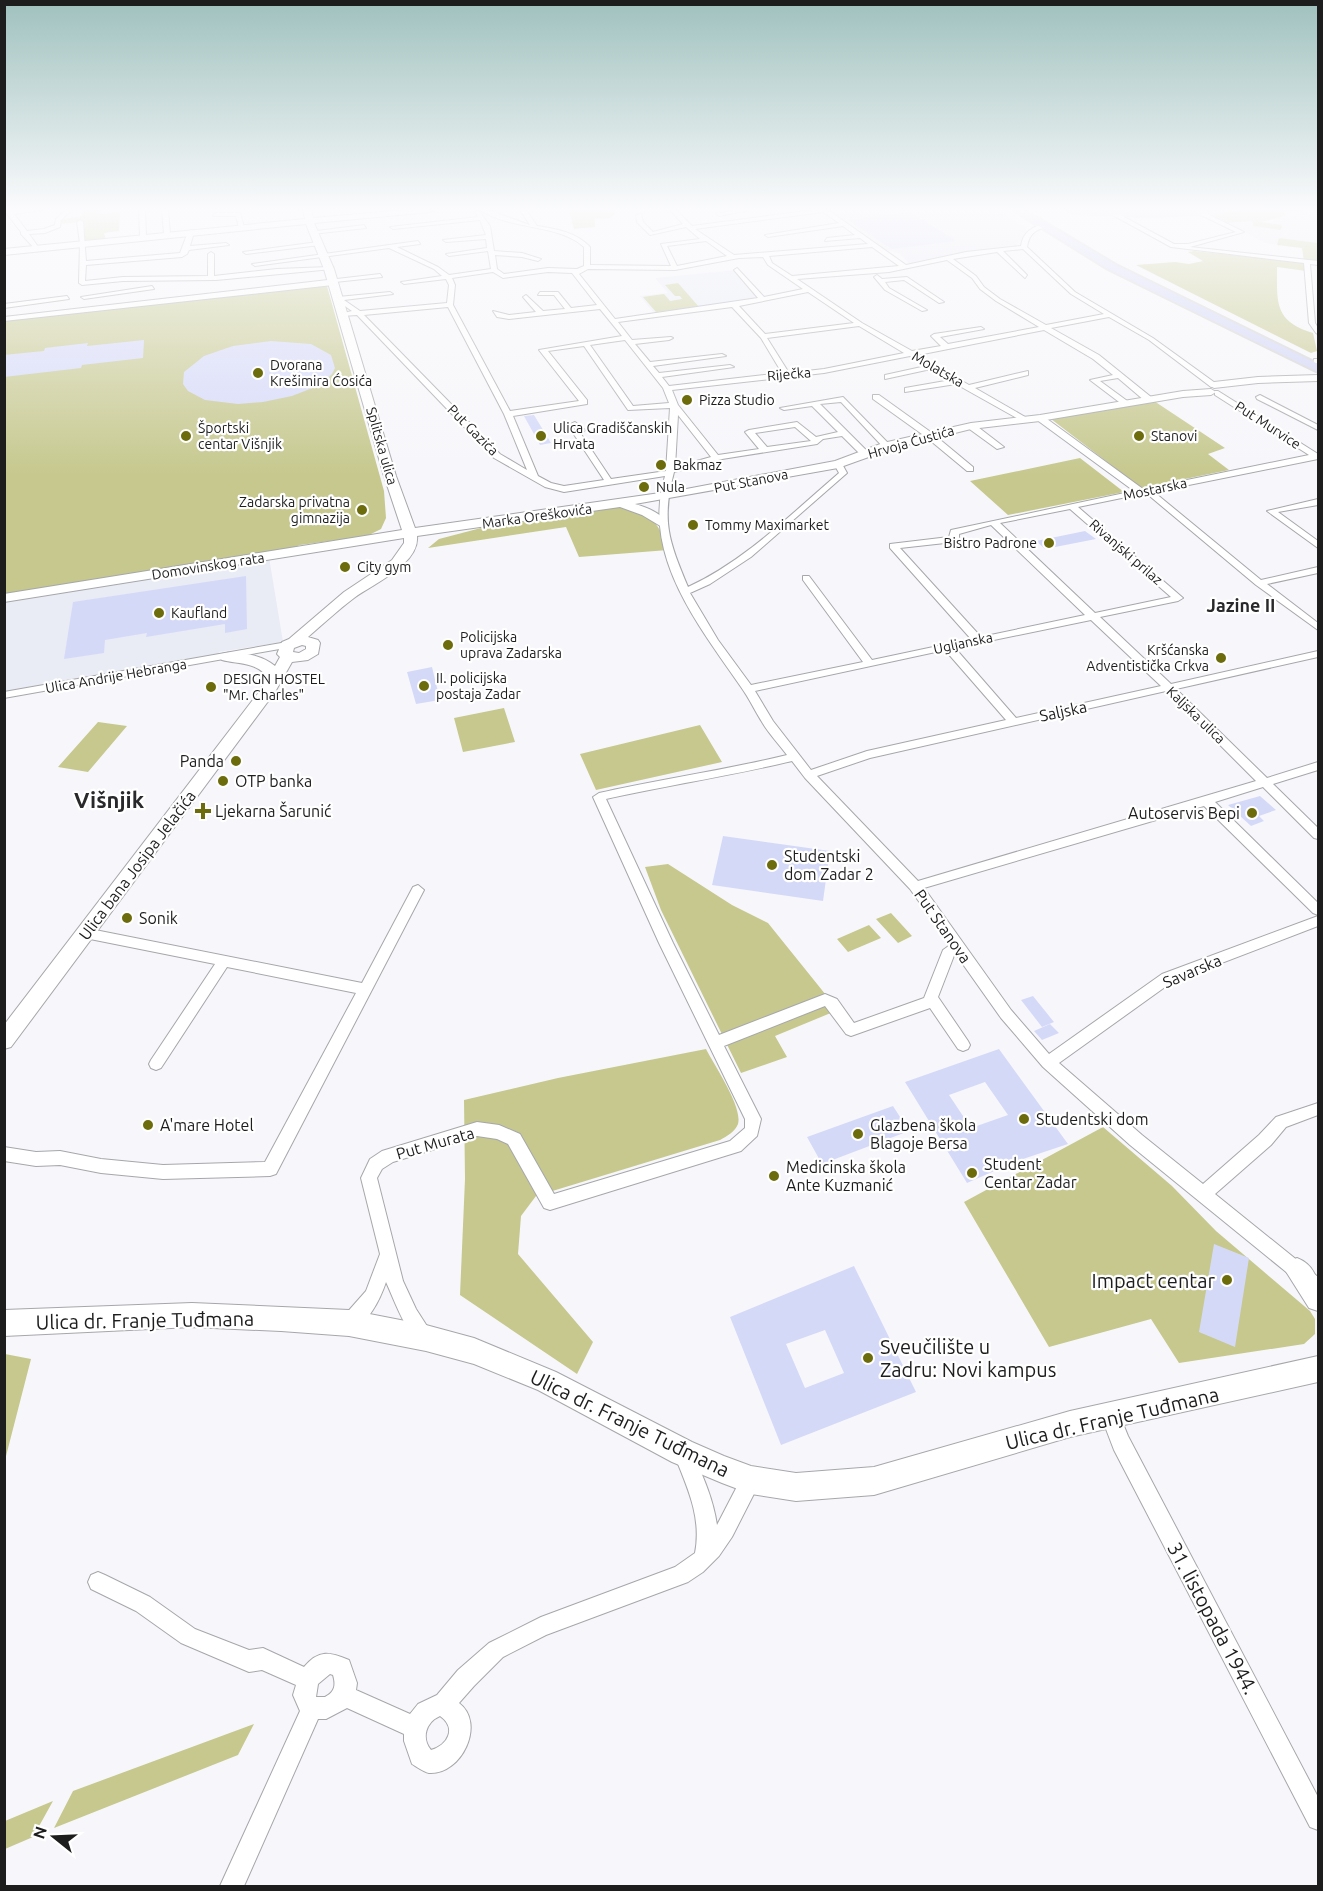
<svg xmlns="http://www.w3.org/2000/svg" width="1323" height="1891" viewBox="0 0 1323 1891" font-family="Ubuntu,sans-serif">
	<rect width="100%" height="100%" fill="#f7f7fb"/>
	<!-- built -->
	<path fill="#e9ebf5" d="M831,210H989L1003,212L1017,223L1027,227L1025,234L1016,246L910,264L899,253L883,249Z
		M1309,211L1318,212V250L1265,243L1228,223L1252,221L1267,223Z
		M737,270L761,298L654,313L640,296L668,293L655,278Z
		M269,557L283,642L218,652L227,657L5,695V598Z"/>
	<!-- green -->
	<path fill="#c6c88e" d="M81,210H100V214L120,212L119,231L104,233L106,240L83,243L80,222L57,224L58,220L82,216Z
		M569,210H615L617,212L610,218L595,219V227L574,229Z
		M1243,210H1307L1284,212L1285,216L1261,222L1282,225L1281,230L1253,226V221L1228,223L1209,214Z
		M1279,238L1318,243V263L1304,261L1302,248L1277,245Z
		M1194,251L1299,262L1305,264L1306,271L1277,267C1277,303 1274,321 1313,333L1317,351L1311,353L1136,265L1175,262L1189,264L1203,261L1188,252Z
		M678,283L699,307L656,312L643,297L664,294L670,301L682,299L680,296H675L665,285Z
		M327,286L384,491L386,518L381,529L367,536L300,545L269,557L5,598V321Z
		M1154,401L1225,448L1208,454L1229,470L1141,488L1051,419Z
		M1080,458L1124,492L1008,515L970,481Z
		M632,502C650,513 663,530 668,550L579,557L566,527L428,548L439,539L481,528Z
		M504,708L515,742L463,752L454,718Z
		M98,722L127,726L88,772L58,767Z
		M700,725L722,762L596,790L580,754Z
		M668,864L732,905L768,923L838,1010L775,1036L787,1057L741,1073L661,910L645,867Z
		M891,913L912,936L898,943L876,919Z
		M869,925L881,938L848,952L837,939Z
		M706,1049C714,1065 743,1107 738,1124C735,1132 727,1136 720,1140L536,1196L521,1216L518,1254L593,1342L577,1374L460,1295L465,1179L464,1100L558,1078Z
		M1103,1127L1172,1186L1216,1231L1310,1311L1315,1319V1334L1304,1344L1179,1363L1151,1319L1049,1347L964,1202Z
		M5,1354L31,1359L5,1460L4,1354Z
		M254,1724L238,1755L54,1828L73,1791Z
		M53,1801L33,1837L5,1849V1821Z"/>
	<!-- building -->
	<path fill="#d5d9f8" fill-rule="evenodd" d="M910,212L956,241L892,249L848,220Z
		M144,340L143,358L82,365L81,368L4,377V355L44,351L45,348L88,343L87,346Z
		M271,341L311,344L331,355L335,368L332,374L320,385L292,396L263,402L238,404L205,400L188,391L183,384L184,372L204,356L233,346Z
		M534,415L551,443L540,445L524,416Z
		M1085,531L1096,539L1045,549L1036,541Z
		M246,576L247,629L225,633V624L146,637L147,633L105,640L104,653L64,659L73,602Z
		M432,667L440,700L416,704L407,672Z
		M1260,796L1276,810L1259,816L1264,821L1251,826L1228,805Z
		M723,836L830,851L823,901L712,885Z
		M1033,996L1054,1022L1042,1027L1021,1000Z
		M1050,1024L1059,1033L1042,1040L1034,1031Z
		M999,1049L1068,1144L1017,1161L967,1183L905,1082ZM985,1082L1008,1115L971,1128L949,1095Z
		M893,1106L909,1131L822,1164L807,1137Z
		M1214,1244L1249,1258L1235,1347L1199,1332Z
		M854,1266L916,1392L781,1445L730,1317ZM825,1330L844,1373L805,1388L786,1344Z"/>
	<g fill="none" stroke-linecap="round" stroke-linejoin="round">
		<defs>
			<path id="street" d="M4,210H43L14,214L27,231L44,229L55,225L56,219L66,210H72L61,220L60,227L45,233L29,234L39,248L36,250L21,234V232Z
				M139,210H145L146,236L143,238L140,236Z
				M162,210H168L170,234L167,236L164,234Z
				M478,210L490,226L494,251L522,253L541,259L538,261L522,257L495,255L497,269L504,274L548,268L577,269L584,266V247C560,224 510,230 480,210H488L530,225L520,210H526L537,226C556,229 576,232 590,247V265L671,266L661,244L700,239L686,227L650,235L637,222L636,215L641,214L643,222L653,232L683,224L670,210H676L692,226L813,210H828L906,265L966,252L1021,246C1023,232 1032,227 1044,224L1046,227C1035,230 1029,234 1027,247L1075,292L1153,338L1218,385L1211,387L1149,340L1109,317L1051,328L1099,355L1151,397V401H1145L1118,378L1100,381L1130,403L1123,405L1090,380L1113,375L1093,359L1044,330L918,355L969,385L1028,371V375L975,388L1027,418V422H1024L956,384L905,392V388L951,380L931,369L885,379V375L926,366L910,356L824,373L672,390L678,405L718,455L759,449L745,432L749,430L797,422L816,437L838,432L812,406L784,410L780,408L843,397L891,446L884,448L841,402L820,404L869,453V457H863L842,436L823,439L817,444L722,459L674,472C661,522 669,541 688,587C746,560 791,514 839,473L834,464L835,462H841L847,473L751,557L710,584L690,593L718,640L751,685L863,662L803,580V576H809L872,660L971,639L890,548V544L949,537L951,530L1134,491L1037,420V416H1043L1143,489L1309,455L1215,395V391H1218L1318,454V459L1154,492L1261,580L1318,567V573L1267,584L1318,623V630L1256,585L1146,493L1078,507L1183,598L1178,601L1100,617L1171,684L1318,651V657L1176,689L1267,778L1318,762V770L1273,784L1318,828V839L1314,838L1263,787L1215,802L1318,903V915L1313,913L1204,806L924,888L1011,1010L1049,1054L1162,974L1318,916V926L1172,982L1059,1063L1142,1135L1203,1184L1259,1135L1276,1117L1318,1103V1115L1286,1127L1271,1145L1215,1194L1318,1277V1295L1312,1293L1130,1145L1043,1067L1001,1018L955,953L938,997L968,1041L970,1045L968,1049L963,1051L958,1049L930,1008L851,1036L846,1034L825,1006L724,1046L761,1119L757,1136L741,1151L550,1210L544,1208L508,1144L497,1139L477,1136L393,1162L382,1169L377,1178L403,1281L416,1309L434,1337L431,1343L425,1346C407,1338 394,1299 386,1282C380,1300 368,1324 349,1332L343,1329L340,1323L343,1317L366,1291L380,1254L361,1178L370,1159L382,1151L477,1122L499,1125L520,1134L554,1194L730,1141L745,1128V1119L659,943L593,797L599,793C662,779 725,770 787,755C779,744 769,734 762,722C755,711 749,698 741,687C699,626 641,555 665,476L564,492L545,487L494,458L357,315L342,316L339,314L352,311L336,300L338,297L390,292L393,294L344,300L360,311L447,303L449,285L446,279L404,284L401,282L442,276L434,269L389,248L255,266L252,264L418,241L420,244L397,247L438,267L449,275L491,269L488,251L449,256L446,254L487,248L486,239L446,242L443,240L486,235L480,220L393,229L390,227L478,217L475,212ZM823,212L839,223L765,235L768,237L843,226L855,235L827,238L825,241L860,238L868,244L734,255L695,229ZM706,241L727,256L677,266L667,246ZM872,247L899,266L792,276L772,263L769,256ZM1023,249L1071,294L1104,314L1046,325L1000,299L984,287L976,276L953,259L997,252L1025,278L1027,275L1003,251ZM763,257L768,265L803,289L764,297L737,268L734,270L758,298L615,319L579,274L588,269L675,270L739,258ZM947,260L972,278L980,289L996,301L1039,327L948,344L940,337L984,329L981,327L934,334L931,336L941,346L912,351L862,323L797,279L889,272ZM493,272L503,278L548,272L572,273L597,305L571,308L558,292H540L538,295H554L565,309L543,311L526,295L523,297L536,312L509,315L493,311L497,317L509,319L600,309L622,336L539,350L579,401L510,411L453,305L455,285L452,278ZM808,292L854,323L765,334L739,306ZM448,307L504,414L527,470L500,454L364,315ZM732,307L761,338L782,373L669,386L662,377L734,367L730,365L659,373L653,366L726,356L722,354L650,362L635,344L669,340L673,338L671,337L632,340L618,322ZM859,326L904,353L824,369L789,373L767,338ZM625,340L663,388L669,403L633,406L590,345ZM584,346L628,410L670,408L666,471L611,479L581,434L585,430L575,422L571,424L576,430L573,433L604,480L564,486L551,483L538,476L513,416L587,404V400L548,351ZM678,415L711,457L675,467ZM795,427L811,441L767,447L755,433ZM1070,509L1171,597L1095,613L1000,523ZM991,525L1085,615L981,637L900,548L954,542L959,539V534ZM1091,620L1161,686L1016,718L955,648ZM945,650L1006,720L867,751L811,770L773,721L755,691ZM1166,691L1256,781L918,881L817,776L870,758ZM792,761L805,778L910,889L950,945L943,950L924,998L854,1023L837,999L825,994L719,1035L673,943L606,799C668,785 730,776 792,761Z
				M735,210H749L719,216L716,214Z
				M1111,210L1174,244H1188L1236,232L1197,213L1199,210L1244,232L1190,247L1318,261V265L1310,264L1315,323L1318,328V334L1316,333L1309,323L1304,263L1171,247L1109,213Z
				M1314,210H1318V212L1315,211Z
				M215,213H240L244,227L239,228L236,216H213Z
				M80,220L83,222L86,261L180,253L188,232L191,230L194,232L190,246L226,243L229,245L189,250L187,254L182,257L86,265L85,281L123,277L208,276V254L211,252L214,254V276L277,269L329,267L332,269L216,280L123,281L82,285L79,283L80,243L77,222Z
				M364,225L366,228L312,234L309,232Z
				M318,242L320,245L246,254L243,252Z
				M380,274L382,277L335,282L333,285L4,321V317Z
				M877,275L882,279L907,277L944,302L939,303L904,280L885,282L889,288L927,310L922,311L885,290L874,277Z
				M152,286L154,289L84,299L81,297Z
				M67,296L69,299L4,308V304Z
				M1314,359H1318V363H1314Z
				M873,395H879L932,433L973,467V471H967L926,437L873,399Z
				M1260,395L1318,425V430L1257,399L1256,397Z
				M968,424H974L1004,447L997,449L968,428Z
				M1318,499V505L1278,512L1318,541V548L1267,511Z
				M287,642L291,643V647L4,698V692Z
				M418,885L424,890L276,1174L270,1176L163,1179L101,1173L60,1165L36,1166L4,1161V1147L36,1152L60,1151L101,1159L163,1165L265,1162L356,993L227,967L161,1068L156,1070L151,1068L149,1064L151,1060L215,964L85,938L78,933L80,929L85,928L362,983L413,887Z
				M1110,1407L1117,1409L1128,1436L1318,1797V1830L1310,1827L1114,1450L1101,1416L1103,1409Z
				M683,1445L690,1447C701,1472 713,1497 717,1525L744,1473L751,1470L758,1473L761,1480L732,1537L719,1556L703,1572L688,1582L546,1635L503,1657L474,1686L459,1703C486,1723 462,1775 429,1773C424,1772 417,1767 412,1764L404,1741V1734L347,1708L326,1719H318L244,1886H220L300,1711L293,1695L296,1685L262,1670L249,1672L181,1643L136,1611L91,1589L88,1582L91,1575L98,1572L105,1575L150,1597L195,1629L249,1650L263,1648L304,1667C319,1649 330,1652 349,1660L357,1683L356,1690L410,1714L418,1704L437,1695L458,1670L489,1643L541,1617L675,1567L695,1553C702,1517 687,1487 674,1454L676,1447ZM330,1674L333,1675C336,1685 335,1692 325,1697H316L318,1684ZM440,1716C457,1728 448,1745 431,1750C421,1738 426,1722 440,1716Z"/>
			<path id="secondary" d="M303,210H311L313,218L404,210H434L430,212L314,223L334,269L396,476L415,528L681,490L835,461L883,443L971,423L1040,415L1183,391L1211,389L1216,392L1211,395L1183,397L1040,421L971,429L891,449L838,468L635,504C648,508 659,512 668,523L667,526L662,527L642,515L620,507L417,536C420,564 373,584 354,598C338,610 323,624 308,637L318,640L320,643L318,654L308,660L292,662L275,692L11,1047L4,1049V1025L262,688L264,673C252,662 237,664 222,660L219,657L222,654C238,650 262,655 275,666L280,657L277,654L282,642L289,639L344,592L392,560L404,543V538L4,602V594L402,530L384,476L324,269L306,224L4,255V249L305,219ZM302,645L306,646V649L299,653L293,652L294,648Z
				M1318,375V381L1258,383L1214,388L1209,385L1214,382L1258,377Z
				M1297,1258C1320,1267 1320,1290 1318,1311L1309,1308L1285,1270L1288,1262Z
				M192,1303L349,1310L426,1325L474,1338L556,1372L692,1442L724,1456L751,1466L796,1473L874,1467L1070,1411L1318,1356V1382L1070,1437L874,1495L796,1501L751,1494L722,1483L672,1462L538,1390L474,1364L426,1351L349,1336L281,1331L192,1327L4,1336V1310Z"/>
			<path id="primary" d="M1013,210H1024L1116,265L1318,364V372L1108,269Z
				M1068,210H1223L1218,213L1152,216L1073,213Z"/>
		</defs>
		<!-- street casing -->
		<use href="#street" stroke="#a6a7aa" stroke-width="2"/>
		<!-- secondary casing -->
		<use href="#secondary" stroke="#a6a7aa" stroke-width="2"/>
		<!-- primary casing -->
		<use href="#primary" stroke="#d2d2d2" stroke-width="4"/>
		<!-- street -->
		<use href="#street" fill="#fff" fill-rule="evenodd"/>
		<!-- secondary -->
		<use href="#secondary" fill="#fff" fill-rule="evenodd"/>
		<!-- primary -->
		<use href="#primary" fill="#cfd2f5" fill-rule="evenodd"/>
	</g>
	<!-- sky -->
	<linearGradient id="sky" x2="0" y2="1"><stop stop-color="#9fc1be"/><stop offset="0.44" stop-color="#fbfbfd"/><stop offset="1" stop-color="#fbfbfd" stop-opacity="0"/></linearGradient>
	<rect width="1323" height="475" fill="url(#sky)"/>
	<!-- markers -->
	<g fill="#6d6c0c" stroke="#fff" stroke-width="2">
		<circle cx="258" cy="373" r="6"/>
		<circle cx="687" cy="400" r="6"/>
		<circle cx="186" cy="436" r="6"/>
		<circle cx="541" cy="436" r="6"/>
		<circle cx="1139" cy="436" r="6"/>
		<circle cx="661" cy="465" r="6"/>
		<circle cx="644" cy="487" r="6"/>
		<circle cx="362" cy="510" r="6"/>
		<circle cx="693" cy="525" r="6"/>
		<circle cx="1049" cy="543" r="6"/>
		<circle cx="345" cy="567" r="6"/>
		<circle cx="159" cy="613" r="6"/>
		<circle cx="448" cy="645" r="6"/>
		<circle cx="1221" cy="658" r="6"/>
		<circle cx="424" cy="686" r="6"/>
		<circle cx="211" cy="687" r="6"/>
		<circle cx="236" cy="761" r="6"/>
		<circle cx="223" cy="781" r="6"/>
		<path d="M200 802h6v6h6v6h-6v6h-6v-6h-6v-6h6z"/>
		<circle cx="1252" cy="813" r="6"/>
		<circle cx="772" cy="865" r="6"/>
		<circle cx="127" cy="918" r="6"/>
		<circle cx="1024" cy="1119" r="6"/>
		<circle cx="148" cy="1125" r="6"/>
		<circle cx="858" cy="1134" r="6"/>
		<circle cx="972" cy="1173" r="6"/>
		<circle cx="774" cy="1176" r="6"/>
		<circle cx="1227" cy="1280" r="6"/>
		<circle cx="868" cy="1358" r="6"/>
	</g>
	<g text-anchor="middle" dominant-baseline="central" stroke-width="4.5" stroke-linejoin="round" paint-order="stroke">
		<!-- far-poi labels -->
		<g font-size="14" fill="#1d1d1e" stroke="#fff" text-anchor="start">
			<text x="270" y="365">Dvorana<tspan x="270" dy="16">Krešimira Ćosića</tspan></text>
			<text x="699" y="400">Pizza Studio</text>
			<text x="198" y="428">Športski<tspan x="198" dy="16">centar Višnjik</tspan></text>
			<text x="553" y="428">Ulica Gradiščanskih<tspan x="553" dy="16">Hrvata</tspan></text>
			<text x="1151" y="436">Stanovi</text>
			<text x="673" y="465">Bakmaz</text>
			<text x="656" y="487">Nula</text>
			<text x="350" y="502" text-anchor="end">Zadarska privatna<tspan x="350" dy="16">gimnazija</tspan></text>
			<text x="705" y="525">Tommy Maximarket</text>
			<text x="1037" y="543" text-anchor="end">Bistro Padrone</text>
			<text x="357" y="567">City gym</text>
			<text x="171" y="613">Kaufland</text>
			<text x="460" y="637">Policijska<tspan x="460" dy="16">uprava Zadarska</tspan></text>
			<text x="1209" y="650" text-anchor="end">Kršćanska<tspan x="1209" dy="16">Adventistička Crkva</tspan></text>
			<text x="436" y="678">II. policijska<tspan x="436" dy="16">postaja Zadar</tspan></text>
			<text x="223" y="679">DESIGN HOSTEL<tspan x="223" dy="16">"Mr. Charles"</tspan></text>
		</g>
		<!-- far-street labels -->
		<g font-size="14" fill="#1d1d1e" stroke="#fff">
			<text transform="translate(938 369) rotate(30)">Molatska</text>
			<text transform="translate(789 374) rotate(-5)">Riječka</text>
			<text transform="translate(1268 425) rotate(33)">Put Murvice</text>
			<text transform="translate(473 430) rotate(45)">Put Gazića</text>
			<text transform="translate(911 442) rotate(-16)">Hrvoja Ćustića</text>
			<text transform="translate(382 446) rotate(74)">Splitska ulica</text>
			<text transform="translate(751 481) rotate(-11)">Put Stanova</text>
			<text transform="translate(1155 489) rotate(-12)">Mostarska</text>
			<text transform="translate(537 516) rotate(-8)">Marka Oreškovića</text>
			<text transform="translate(1126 552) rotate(41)">Rivanjski prilaz</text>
			<text transform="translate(208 566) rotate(-9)">Domovinskog rata</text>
			<text transform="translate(963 643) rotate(-12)">Ugljanska</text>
			<text transform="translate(116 676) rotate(-10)">Ulica Andrije Hebranga</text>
			<text transform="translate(1196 715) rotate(44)">Kaljska ulica</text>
		</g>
		<!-- street labels -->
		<g font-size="16" fill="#1d1d1e" stroke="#fff">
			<text transform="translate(1063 711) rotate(-12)">Saljska</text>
			<text transform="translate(137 865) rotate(-53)">Ulica bana Josipa Jelačića</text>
			<text transform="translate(943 926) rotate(55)">Put Stanova</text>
			<text transform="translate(1192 971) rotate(-23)">Savarska</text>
			<text transform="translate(435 1143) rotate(-16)">Put Murata</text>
		</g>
		<!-- poi labels -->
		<g font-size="16" fill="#1d1d1e" stroke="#fff" text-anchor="start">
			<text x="224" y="761" text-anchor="end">Panda</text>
			<text x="235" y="781">OTP banka</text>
			<text x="215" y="811">Ljekarna Šarunić</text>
			<text x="1240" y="813" text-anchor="end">Autoservis Bepi</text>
			<text x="784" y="856">Studentski<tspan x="784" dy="18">dom Zadar 2</tspan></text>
			<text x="139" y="918">Sonik</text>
			<text x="1036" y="1119">Studentski dom</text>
			<text x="160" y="1125">A'mare Hotel</text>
			<text x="870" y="1125">Glazbena škola<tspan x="870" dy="18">Blagoje Bersa</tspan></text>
			<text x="984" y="1164">Student<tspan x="984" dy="18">Centar Zadar</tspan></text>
			<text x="786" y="1167">Medicinska škola<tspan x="786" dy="18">Ante Kuzmanić</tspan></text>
		</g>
		<!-- far-district labels -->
		<g font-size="18" font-weight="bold" fill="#29292b" stroke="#fff">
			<text x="1241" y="605">Jazine II</text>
		</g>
		<!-- near-poi labels -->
		<g font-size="20" fill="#1d1d1e" stroke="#fff" text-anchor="end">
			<text x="1215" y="1280">Impact centar</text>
			<text x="880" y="1346" text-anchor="start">Sveučilište u<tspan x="880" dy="23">Zadru: Novi kampus</tspan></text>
		</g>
		<!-- near-street labels -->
		<g font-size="20" fill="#1d1d1e" stroke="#fff">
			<text transform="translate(145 1320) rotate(-1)">Ulica dr. Franje Tuđmana</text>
			<text transform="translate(1112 1418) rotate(-13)">Ulica dr. Franje Tuđmana</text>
			<text transform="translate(630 1423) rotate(26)">Ulica dr. Franje Tuđmana</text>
			<text transform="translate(1213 1618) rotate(62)">31. listopada 1944.</text>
		</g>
		<!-- district labels -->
		<g font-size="22" font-weight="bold" fill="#29292b" stroke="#fff">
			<text x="109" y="799">Višnjik</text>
		</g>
	</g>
	<!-- border -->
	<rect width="1323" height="1891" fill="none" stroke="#1d1d1e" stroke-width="12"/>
	<!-- north arrow -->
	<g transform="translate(54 1837) rotate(288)" stroke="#ffffff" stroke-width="4.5" paint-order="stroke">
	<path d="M0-4.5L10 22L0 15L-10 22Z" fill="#1d1d1e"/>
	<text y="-9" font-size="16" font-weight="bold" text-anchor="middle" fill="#1d1d1e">N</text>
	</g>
</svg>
